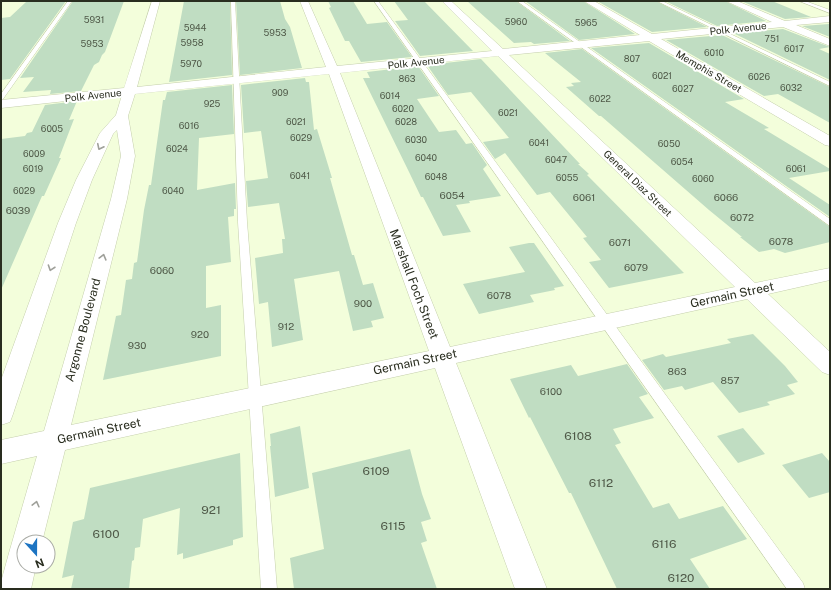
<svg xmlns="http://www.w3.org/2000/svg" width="831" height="590" viewBox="0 0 831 590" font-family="'Public Sans',sans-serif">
	<rect width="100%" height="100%" fill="#f3fedb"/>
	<!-- building -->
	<path fill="#c0ddc2" d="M52,1H66L10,79L1,80V18L10,17L26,2Z
		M73,1H124L105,52L102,55L99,62L94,65L81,91L50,94L51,90L23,92L34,77L20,78Z
		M184,1H230L232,75L169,82Z
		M236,1H280L285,19L290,27L302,68L240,75Z
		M328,1H353L367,24L387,22L412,57L361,62L349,41H345L329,8L331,7Z
		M394,1H424L473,51L420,56L395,21L408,20Z
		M467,1H516L570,41L534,44L531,42L514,43Z
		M525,1H583L635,34L579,40Z
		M597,1H656L707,27L652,32Z
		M665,1H725L766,21L717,26Z
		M741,1H772L811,17L785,19Z
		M829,24L830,37L802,26Z
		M783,29L830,47L819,49L830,54V80L733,33Z
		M722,35L830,87V123L778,94L764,96L666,40Z
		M649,43L744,99L725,102L769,128L764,129L830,169V171L789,178L830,205V217L591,48Z
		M582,49L830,227V242L785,253L774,249L759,252L740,237H742L709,210L601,116H599L566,87L574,86L571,83L581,82L545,53Z
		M481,59L580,164H578L589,174L587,175L684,273L609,288L589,262L601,260L583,238L587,237L550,192L537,195L505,153L495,159L483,142L509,138L471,92L448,95L427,65Z
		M418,66L439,96L417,99L439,132L456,130L466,144L472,143L487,165L483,169L501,196L469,201L470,203L456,205L471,232L443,236L423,197H421L410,174L363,78H370L367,72Z
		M305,78L306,82H309L314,130L317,129L332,178H330L352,255H354L363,285L373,283L384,318L371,321L373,327L353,331L339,271L294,279L303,340L272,347L268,302L259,304L255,258L283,253L282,239H285L279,203L248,207L246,181L268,178L261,131L244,133L241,85Z
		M232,85L234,134L199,138L197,190L235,183L236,209H234V216L228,217L231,262L206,266V308L221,305V356L103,380L116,316L121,315L126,280L132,279L134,263L137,262L144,210L149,185H151L163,100H165L167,92Z
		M77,101L69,120L74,119L59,158H61L44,196H42L1,290V139L25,136L27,133L32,132L45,105Z
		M529,243H534L564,286L554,288L555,290L530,295L534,302L479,314L463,284L525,272L509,247Z
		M753,334L785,366L798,382L787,385L795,394L767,402L770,405L739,413L713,382L685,390L682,386L664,390L642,360L663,354L666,357L731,343L727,339Z
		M627,364L648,394L639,397L654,418L613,429L621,443L615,445L653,508L669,503L679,519L723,506L747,539L690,559L710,589H617L571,493H569L530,417L529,418L510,379L571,365L578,376Z
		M300,426L309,488L275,497L270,446H271L270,434Z
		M743,428L765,454L738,463L717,436Z
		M410,449L422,494L431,519L421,522L427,541L421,543L437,589H294L290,558L324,549L312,473Z
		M240,453L243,537L233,540V545L183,559V553L177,555L180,508L143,519L140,547L135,548L134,560L132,561L129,589H71L74,575L62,578L73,522L84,519L90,488Z
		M822,453L830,462V492L809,498L782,465Z"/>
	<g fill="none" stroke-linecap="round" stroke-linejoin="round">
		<defs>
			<path id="service" d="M68,1H72L3,99L1,100V94Z
				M231,1H235L247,222L277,589H261L238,222Z
				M374,1H378L803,583L805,589H787Z
				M517,1H522L830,219V226Z
				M657,1H662L830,82V86Z
				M799,1H805L830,10V13Z"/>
			<path id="minor" d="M152,1H160L137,87L326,67L300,1H308L337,66L492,51L442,1H451L503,49L640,35L584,1H594L652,34L772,22L726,1H737L785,21L830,16V22L796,25L830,39V46L783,27L661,39L830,136V146L825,145L649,41L509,55L755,283L830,268V280L768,294L830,352V375L822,372L747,299L456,363L547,589H515L435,368L65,450L42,542H24V566H36L31,589H1V582L9,553L37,456L1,464V440L44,431L111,199L121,156L117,130L113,134L92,180L76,223L13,414L10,422L1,425V380L58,223L76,180L100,133L116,115L122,95L1,108V100L124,88ZM498,56L735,287L450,347L340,73ZM329,74L429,351L71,425L127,199L135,156L128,116L135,94Z"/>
		</defs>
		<!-- service casing -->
		<use href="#service" stroke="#c5cfad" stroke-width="1"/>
		<!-- minor casing -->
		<use href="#minor" stroke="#c5cfad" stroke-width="1"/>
		<!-- service -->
		<use href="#service" fill="#fff" fill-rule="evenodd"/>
		<!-- minor -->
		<use href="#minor" fill="#fff" fill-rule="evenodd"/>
	</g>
	<!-- one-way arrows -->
	<defs><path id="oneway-chevron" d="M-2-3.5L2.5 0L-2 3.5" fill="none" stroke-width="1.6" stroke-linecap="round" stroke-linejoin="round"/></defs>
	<g stroke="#9fa09a">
		<use href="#oneway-chevron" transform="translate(100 147) rotate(116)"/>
		<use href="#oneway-chevron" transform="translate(103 257) rotate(-75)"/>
		<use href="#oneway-chevron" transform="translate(51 268) rotate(109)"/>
		<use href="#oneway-chevron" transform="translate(36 504) rotate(-76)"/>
	</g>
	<g text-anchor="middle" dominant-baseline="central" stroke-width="4" stroke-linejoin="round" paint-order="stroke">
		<!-- far-number labels -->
		<g font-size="9" fill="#4f5948">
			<text x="94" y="19">5931</text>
			<text x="516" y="21">5960</text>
			<text x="586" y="22">5965</text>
			<text x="195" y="27">5944</text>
			<text x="275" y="32">5953</text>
			<text x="772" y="38">751</text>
			<text x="192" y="42">5958</text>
			<text x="92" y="43">5953</text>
			<text x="794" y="48">6017</text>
			<text x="714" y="52">6010</text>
			<text x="632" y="58">807</text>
			<text x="191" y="63">5970</text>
			<text x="662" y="75">6021</text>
			<text x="759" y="76">6026</text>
			<text x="407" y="78">863</text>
			<text x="791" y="87">6032</text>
			<text x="683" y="88">6027</text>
			<text x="280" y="92">909</text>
			<text x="390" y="95">6014</text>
			<text x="600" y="98">6022</text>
			<text x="212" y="103">925</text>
			<text x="403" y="108">6020</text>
			<text x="508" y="112">6021</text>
			<text x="296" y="121">6021</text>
			<text x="406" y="121">6028</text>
			<text x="189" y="125">6016</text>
			<text x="52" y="128">6005</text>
			<text x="301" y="137">6029</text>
			<text x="416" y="139">6030</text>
			<text x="539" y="142">6041</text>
			<text x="669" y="143">6050</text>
			<text x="177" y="148">6024</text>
			<text x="34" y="153">6009</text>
			<text x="426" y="157">6040</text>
			<text x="556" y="159">6047</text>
			<text x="682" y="161">6054</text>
			<text x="33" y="168">6019</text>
			<text x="796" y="168">6061</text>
			<text x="300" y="175">6041</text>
			<text x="436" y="176">6048</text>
			<text x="567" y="177">6055</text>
			<text x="703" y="178">6060</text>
			<text x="24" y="190">6029</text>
			<text x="173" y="190">6040</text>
		</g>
		<!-- far-street labels -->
		<g font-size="10" fill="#292d1f" stroke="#fff">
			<text transform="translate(738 28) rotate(-6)">Polk Avenue</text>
			<text transform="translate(416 62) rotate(-6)">Polk Avenue</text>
			<text transform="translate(709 71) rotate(30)">Memphis Street</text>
			<text transform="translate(93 95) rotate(-6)">Polk Avenue</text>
			<text transform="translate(638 183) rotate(44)">General Diaz Street</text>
		</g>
		<!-- number labels -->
		<g font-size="10" fill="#4f5948">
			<text x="452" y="195">6054</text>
			<text x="584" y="197">6061</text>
			<text x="726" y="197">6066</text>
			<text x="18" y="210">6039</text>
			<text x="742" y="217">6072</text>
			<text x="781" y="241">6078</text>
			<text x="620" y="242">6071</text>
			<text x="636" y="267">6079</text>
			<text x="162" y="270">6060</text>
			<text x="499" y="295">6078</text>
			<text x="363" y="303">900</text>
			<text x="286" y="326">912</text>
			<text x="200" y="334">920</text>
			<text x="137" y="345">930</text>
			<text x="677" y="371">863</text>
			<text x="730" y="380">857</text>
			<text x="551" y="391">6100</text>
		</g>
		<!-- street labels -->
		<g font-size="12" fill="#292d1f" stroke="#fff">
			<text transform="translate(414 284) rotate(69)">Marshall Foch Street</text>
			<text transform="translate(732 295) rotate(-12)">Germain Street</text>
			<text transform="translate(83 330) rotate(-75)">Argonne Boulevard</text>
			<text transform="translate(415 362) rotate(-12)">Germain Street</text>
			<text transform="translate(99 431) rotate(-12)">Germain Street</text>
		</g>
		<!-- near-number labels -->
		<g font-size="12" fill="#4f5948">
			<text x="578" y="436">6108</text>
			<text x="376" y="471">6109</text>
			<text x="601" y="483">6112</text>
			<text x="211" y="510">921</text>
			<text x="393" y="526">6115</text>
			<text x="106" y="534">6100</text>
			<text x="664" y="544">6116</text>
			<text x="681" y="578">6120</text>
		</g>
	</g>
	<!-- border -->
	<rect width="831" height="590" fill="none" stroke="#292d1f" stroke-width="4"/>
	<!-- north arrow -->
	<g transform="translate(36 554) rotate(159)"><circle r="19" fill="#ffffff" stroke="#a9aba5"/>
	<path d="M0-3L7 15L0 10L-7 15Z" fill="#1d74c2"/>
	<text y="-6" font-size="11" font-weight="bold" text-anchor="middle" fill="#292d1f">N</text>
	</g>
</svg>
